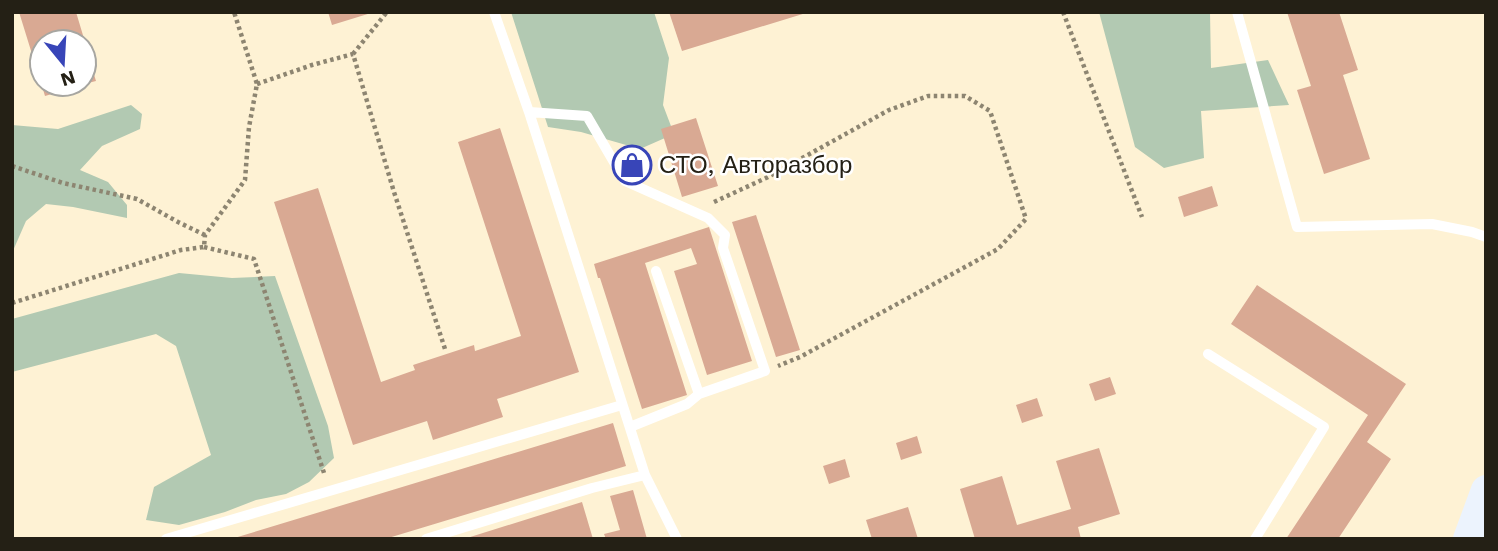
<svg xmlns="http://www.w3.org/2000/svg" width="1498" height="551" viewBox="0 0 1498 551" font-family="'Work Sans',sans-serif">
	<rect width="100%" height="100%" fill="#fef2d4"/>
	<!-- green -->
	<path fill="#b2c9b2" d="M511,12H654L669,58L663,105L674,134L640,149L581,132L548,127Z
		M1099,12H1210L1211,68L1268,60L1289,105L1201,111L1204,158L1164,168L1135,147Z
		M131,105L142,114L140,129L102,146L80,170L108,182L127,205V218L73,207L46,204L26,221L12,253V125L58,129Z
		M179,273L232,278L275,276L328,426L334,458L309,482L286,494L256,500L225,512L179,525L146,520L154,487L211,455L176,346L156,334L12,372V319Z"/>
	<!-- building -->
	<path fill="#d9a993" d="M19,12H76L85,42H42V84L83,85L45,96Z
		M328,12H371V13L332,25Z
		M669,12H806V13L682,51Z
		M1287,12H1339L1358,70L1343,75L1370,159L1324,174L1297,90L1311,86Z
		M84,42L96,81L84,84Z
		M696,118L718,186L682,197L661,129Z
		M500,128L579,372L497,399L503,417L433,440L427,421L353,445L274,202L318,188L381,382L415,370L413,365L474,345L475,351L521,336L458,142Z
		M1212,186L1218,206L1184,217L1178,197Z
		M756,215L800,350L776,357L732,222Z
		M709,227L752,361L707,375L674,271L697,264L691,248L645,263L687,395L642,409L600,278H598L594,264Z
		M1257,285L1406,384L1367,442L1391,459L1338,539H1286L1368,415L1231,324Z
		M1110,377L1116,394L1095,401L1089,384Z
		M1037,398L1043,416L1022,423L1016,405Z
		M613,423L626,466L385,539H231Z
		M917,436L922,453L901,460L896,443Z
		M1099,448L1120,514L1078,527L1081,539H975L960,489L1002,476L1017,525L1071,509L1056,461Z
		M845,459L850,477L829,484L823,466Z
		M633,490L647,539H606L604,534L620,530L610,496Z
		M582,502L593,539H467V538Z
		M908,507L918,539H872L866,520Z"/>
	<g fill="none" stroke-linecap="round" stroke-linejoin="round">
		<!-- path -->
		<path stroke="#8d8571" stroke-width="4.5" stroke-dasharray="3.5 3.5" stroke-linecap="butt" d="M1063,12L1142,217
			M353,54L387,12
			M257,84L312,65L353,54L394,192L445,349
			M12,166L63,183L137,199L178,222L205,235
			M714,202L766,178L889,110L928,96H965L990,111L1026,219L998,249L800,357L778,366
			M204,247L254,259L325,476
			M12,303L181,250L204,247L205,235L245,180L249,127L257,84L234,12"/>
		<!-- service -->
		<path stroke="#fff" stroke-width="10" d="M494,12L529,112L645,475L677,539
			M1237,12L1297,227L1432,224L1472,232L1486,237
			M529,112L587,116L625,181L708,218L725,235L723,248L765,371L699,394L656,271
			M1208,354L1324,427L1255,539
			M630,427L687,404L699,394
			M166,539L622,405
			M426,539L592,488L645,475"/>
		<!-- secondary -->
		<path stroke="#ecf3fd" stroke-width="30" d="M1468,539L1486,490"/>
	</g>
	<!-- icons -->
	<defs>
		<symbol id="shop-ring" viewBox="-11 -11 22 22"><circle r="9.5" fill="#fff" stroke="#3845b8" stroke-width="1.5"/><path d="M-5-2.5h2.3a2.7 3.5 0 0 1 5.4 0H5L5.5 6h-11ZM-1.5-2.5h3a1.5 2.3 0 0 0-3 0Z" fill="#3845b8"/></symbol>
	</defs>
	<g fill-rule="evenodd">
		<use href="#shop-ring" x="610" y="143" width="44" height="44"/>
	</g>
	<g text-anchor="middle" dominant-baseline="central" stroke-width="5" stroke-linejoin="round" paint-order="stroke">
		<!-- poi labels -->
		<g font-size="24" fill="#242015" stroke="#fff" text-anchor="start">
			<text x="659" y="165">СТО, Авторазбор</text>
		</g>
	</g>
	<!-- border -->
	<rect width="1498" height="551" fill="none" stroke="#242015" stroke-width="28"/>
	<!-- north arrow -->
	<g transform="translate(63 63) rotate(162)"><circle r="33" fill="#ffffff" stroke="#a7a6a1" stroke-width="2"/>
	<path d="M0-5L12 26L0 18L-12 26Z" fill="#3845b8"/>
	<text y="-10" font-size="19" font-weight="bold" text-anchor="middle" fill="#242015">N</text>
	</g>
</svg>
